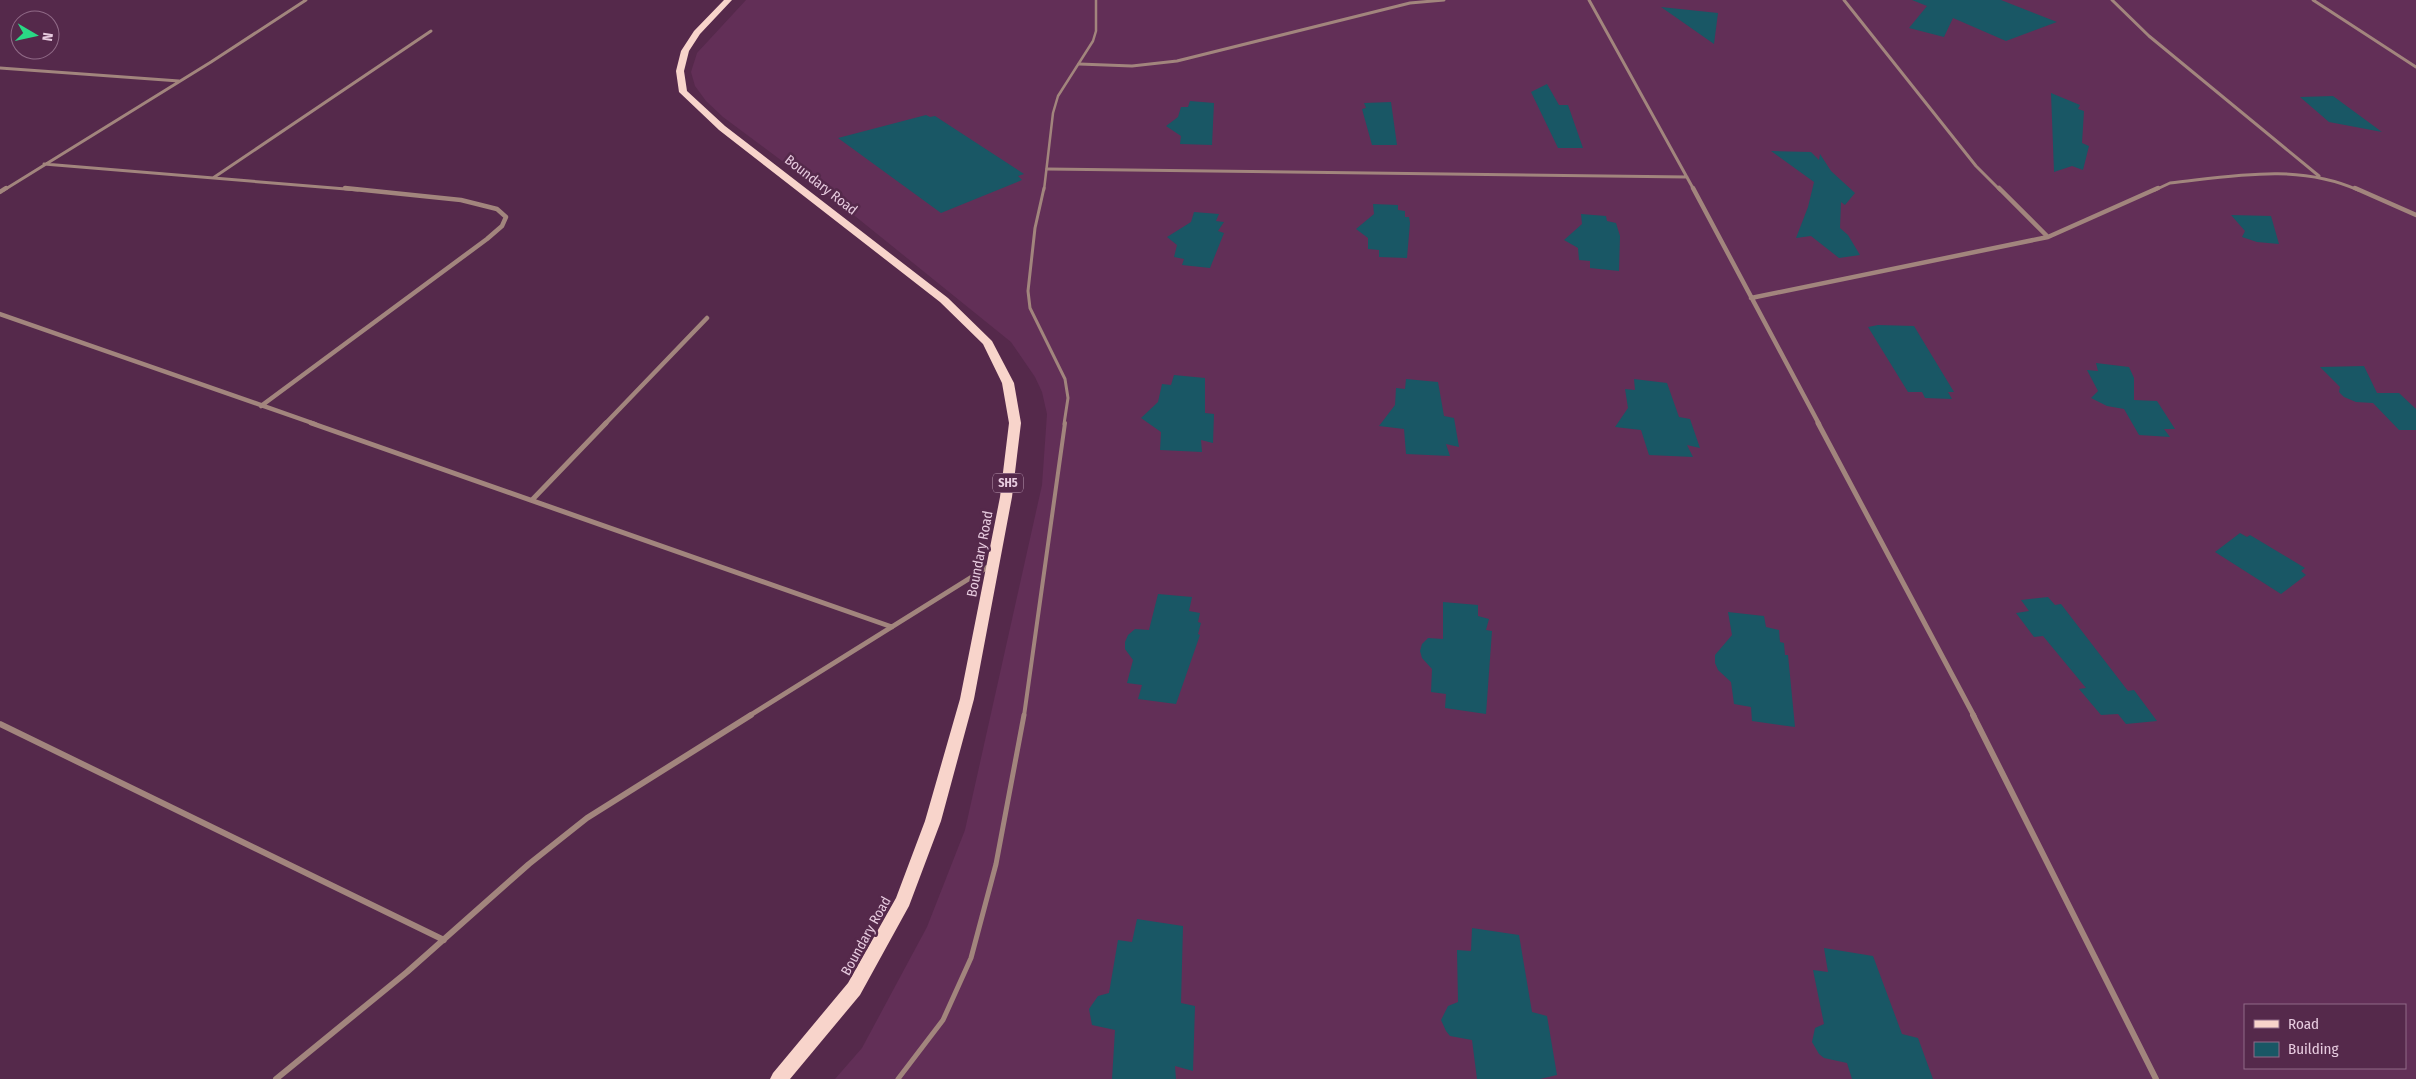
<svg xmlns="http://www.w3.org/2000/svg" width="2416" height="1079" viewBox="0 0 2416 1079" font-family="'Fira Sans Condensed',sans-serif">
	<rect width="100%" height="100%" fill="#55294b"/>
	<!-- built -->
	<path fill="#622f57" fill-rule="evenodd" d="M746,0H2416V1079H835L862,1048L927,927L965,830L1042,485L1047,414L1042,392L1035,377L1011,342L845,208L723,117L706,101L695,86L691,72L697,53ZM2245,1005H2405V1068H2245Z"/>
	<!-- building -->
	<path fill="#195765" d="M1912,0H2001L2057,22L2006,41L1953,18L1944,37L1909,28L1927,6Z
		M1661,7L1718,13L1714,44Z
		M1547,84L1559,105H1568L1583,148H1558L1531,92Z
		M2051,93L2080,105L2078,109L2084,111L2082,143L2089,146L2083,170L2072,166L2054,172Z
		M2333,96L2382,132L2329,122L2300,97Z
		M1190,101L1214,103L1212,145L1180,144L1181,136L1166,126L1178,117L1181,107H1188Z
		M1391,102L1397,145H1372L1362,109L1366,108L1364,103Z
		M926,115L930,117L935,116L1024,174L1018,176L1022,180L941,213L838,138Z
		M1771,151L1811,152L1819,160L1820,154L1831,171L1855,193L1845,205L1841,202L1840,228L1848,235L1860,255L1839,258L1811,236L1796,238L1808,207L1814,182Z
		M1373,204L1398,205V210L1405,211V217H1409L1410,223L1407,258L1379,257V250L1368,249V238L1356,229L1374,214Z
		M1194,212L1219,214L1216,221L1224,222L1218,231L1224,233L1210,268L1182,265L1184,259L1174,257L1177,245L1167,237L1191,222Z
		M1581,214L1606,216L1607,221L1616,223L1620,236L1619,271L1590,268V261L1579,260L1578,248L1564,240L1582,224Z
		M2231,215L2271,216L2279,244L2257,242L2242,237L2245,231Z
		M1878,325L1914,326L1954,392H1948L1952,399L1925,398L1922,392H1908L1868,327Z
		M2096,363L2129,367L2134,378V400L2157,401L2175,429H2164L2170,437L2139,435L2124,409L2107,406L2091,398L2098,391L2087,370L2098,371Z
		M2364,366L2377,393H2399L2416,409V430H2399L2373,403L2356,402L2344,397L2339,392L2340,387L2320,367Z
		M1174,375L1205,378V413L1214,414L1213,443L1201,440L1202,452L1160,450L1161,432L1141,418L1158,402L1162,384L1171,385Z
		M1406,379L1438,382L1444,416L1454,418L1459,447L1446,444L1450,456L1406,454L1404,429L1379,426L1395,405L1396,388L1405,389Z
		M1634,379L1667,383L1679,417L1690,419L1700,448L1687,445L1693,457L1649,455L1641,430L1615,427L1628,408L1625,389L1635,390Z
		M2240,533L2247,537L2250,535L2305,568L2301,571L2306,575L2281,594L2215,552Z
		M1158,594L1192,597L1189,611L1200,613L1198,622L1201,623L1198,634L1200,635L1176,704L1138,699L1142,685L1127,683L1133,660L1125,649V642L1128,635L1135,629L1149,630Z
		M2048,597L2055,605L2061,604L2128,691L2134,690L2157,721L2126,724L2118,714L2101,715L2079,689L2086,688L2043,636L2034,637L2016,613L2029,611L2021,600Z
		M1443,602L1478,605V616L1489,619L1486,630L1492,631L1486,714L1445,708L1446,694L1431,692L1432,669L1422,658L1420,651L1422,644L1428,638L1443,639Z
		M1728,612L1764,616L1766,627L1779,630L1780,642L1784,643L1785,655H1788L1795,727L1752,721L1751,707L1734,704L1731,682L1718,670L1715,663V655L1732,635Z
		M1137,919L1183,926L1181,1003L1195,1006L1193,1071L1175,1066L1176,1079H1112L1115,1030L1092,1025L1089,1009L1098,996L1109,993L1118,940L1132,942Z
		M1472,928L1519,935L1532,1012L1547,1016L1557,1075L1540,1079H1477L1472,1040L1450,1036L1446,1031L1441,1020L1448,1006L1458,1002L1457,950L1471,951Z
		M1824,948L1873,956L1902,1034L1918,1038L1933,1079H1852L1847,1063L1824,1058L1819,1054L1812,1042L1815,1028L1824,1024L1813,970L1828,972Z"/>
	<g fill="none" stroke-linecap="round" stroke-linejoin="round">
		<!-- service-far3 -->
		<path stroke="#a2857d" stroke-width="2.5" d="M1044,190L1053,113L1058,96L1093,41L1096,31V0"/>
		<!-- service-far2 -->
		<path stroke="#a2857d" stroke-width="3" d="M1044,188L1035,228L1028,291L1030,308L1065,379L1068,398L1064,424"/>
		<!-- service-far1 -->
		<path stroke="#a2857d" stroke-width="4" d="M1024,716L1065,423"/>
		<!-- service -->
		<path stroke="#a2857d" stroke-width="5" d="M898,1079L943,1020L971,958L996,864L1024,715"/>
		<!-- minor-far3 -->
		<path stroke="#a2857d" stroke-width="3" d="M1589,0L1694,190
			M1844,0L1976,166L2000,190
			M2112,0L2149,36L2319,176
			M2313,0L2416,67
			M1079,64L1132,66L1177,61L1410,3L1444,0
			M0,68L179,81
			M44,164L358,190
			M1047,169L1687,177
			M213,178L431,31
			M4,190L211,62L306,0
			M2155,190L2170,183C2234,176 2298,163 2358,190"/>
		<!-- minor-far2 -->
		<path stroke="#a2857d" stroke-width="4.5" d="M1693,188L1819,424
			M1999,188L2048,237
			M2355,188L2416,215
			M0,192L6,188
			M1751,298L2048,237L2158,188
			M0,314L315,424
			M261,406L487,239L502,226L506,217L497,209L461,200L345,188
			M605,424L707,318"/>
		<!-- minor-far1 -->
		<path stroke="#a2857d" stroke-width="5" d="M311,423L892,627
			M1818,423L1974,716
			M532,500L606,423
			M749,716L991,565"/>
		<!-- minor -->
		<path stroke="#a2857d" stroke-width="6" d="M1973,715L2156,1079
			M0,724L444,940
			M276,1079L407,972L529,864L587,818L751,715"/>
		<!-- primary -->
		<path fill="#f8d4cb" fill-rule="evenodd" d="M724,0H732L700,34L689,51L684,71L687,91L725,126L948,298L992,341L1014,383L1021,423L1012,497L974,699L941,821L909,906L860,995L790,1079H770L773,1073L848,983L896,898L925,821L960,699L1000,497L1009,423L1002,383L983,344L940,302L719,130L679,92L676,71L681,51L694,31Z"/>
	</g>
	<g text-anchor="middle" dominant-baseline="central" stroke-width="5" stroke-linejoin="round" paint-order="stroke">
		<!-- shield labels -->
		<rect fill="#55294b" stroke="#bc9bb3" stroke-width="1" x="993" y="473.5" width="30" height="19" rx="4"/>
		<g font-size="12" font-weight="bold" fill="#e8cce0">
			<text x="1008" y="483">SH5</text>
		</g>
		<!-- street labels -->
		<g font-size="14" fill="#e8cce0" stroke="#55294b">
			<text transform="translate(821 185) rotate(38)">Boundary Road</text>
			<text transform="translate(980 554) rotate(-79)">Boundary Road</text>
			<text transform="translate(866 936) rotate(-61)">Boundary Road</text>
		</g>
	</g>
	<!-- legend -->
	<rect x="2244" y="1004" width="162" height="65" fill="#55294b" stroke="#906a87"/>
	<rect x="2254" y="1020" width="25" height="8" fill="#f8d4cb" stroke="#906a87"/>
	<text x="2288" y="1029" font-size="15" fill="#e8cce0">Road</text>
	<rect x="2254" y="1042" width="25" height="15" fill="#195765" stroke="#906a87"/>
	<text x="2288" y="1054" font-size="15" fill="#e8cce0">Building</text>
	<!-- north arrow -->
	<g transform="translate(35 35) rotate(99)"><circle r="24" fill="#55294b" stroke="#906a87"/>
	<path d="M0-4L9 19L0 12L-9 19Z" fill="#2ad885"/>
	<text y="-8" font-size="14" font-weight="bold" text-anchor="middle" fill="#e8cce0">N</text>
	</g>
</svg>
